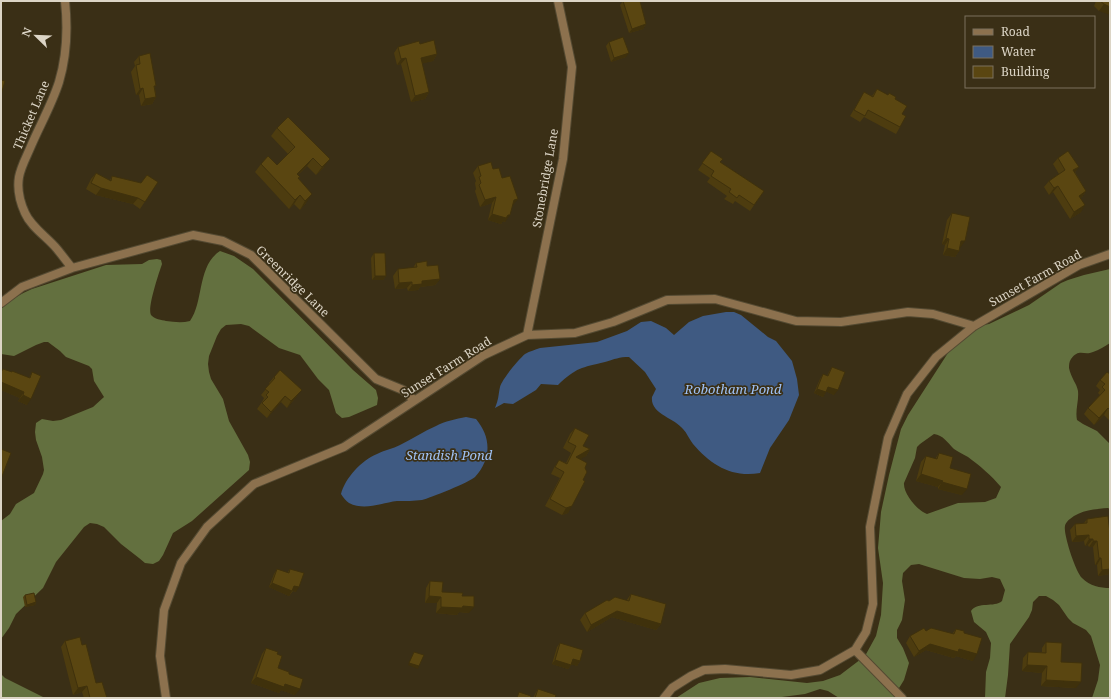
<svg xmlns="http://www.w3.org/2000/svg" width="1111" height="699" viewBox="0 0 1111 699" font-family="'Noto Serif',serif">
	<rect width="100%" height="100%" fill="#3a2f16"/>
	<!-- forest -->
	<path fill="#63703f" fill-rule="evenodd" d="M220,251L234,256L253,269L353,370L376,390L378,398L377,405L349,417L342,418L336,413L329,390L318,379L300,355L279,348L249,326L241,324L226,325L221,329L217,336L209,356L208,364L209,372L211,379L223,399L229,421L248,455L250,462L249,470L192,521L173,533L163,555L159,561L153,564L145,563L139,558L121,544L104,527L97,524L90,523L84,527L56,562L43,588L16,614L9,628L1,639V521L10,514L16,504L34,493L43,474L44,470L42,457L36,440L35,432L36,423L42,419L53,421L61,420L93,407L104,397L94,381L92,369L89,366L66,357L60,351L48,342H44L36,345L14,356L1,354V309C10,300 20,294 32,289L106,265L142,264L149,260L157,259L161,260L162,264C159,273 147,308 151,315C154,319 162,320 166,321C174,322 182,323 190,321C204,301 197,266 220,251Z
		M1110,269V343C1105,346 1099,350 1093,352C1084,356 1079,348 1071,359C1069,362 1069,365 1069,368C1071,378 1077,384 1078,391C1079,401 1075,410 1077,420L1083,424L1097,431L1110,444V509L1108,508C1096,509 1080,510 1070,519C1068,520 1065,524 1065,526C1063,534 1076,573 1082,578C1090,586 1100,588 1110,588V698H1092L1098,680L1100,665L1091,636L1086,630L1073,623L1068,618L1059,605L1053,600L1046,596H1039L1033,602L1032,610L1029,617L1010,644L1008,675L1005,698H985L986,672L990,658L991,643L986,632L974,622L971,611C978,601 994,608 1002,601L1005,590L1000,579L992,577L980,579L964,578L919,564L911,565L903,573L902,581L905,600L902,620L897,630V638L903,648L909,663L904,680L896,693V698H839L828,691L820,689L805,694L774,698H676L699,683L720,678L750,677L807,683L823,681L840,675L865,656L876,636L881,615L883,583L878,548L881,512L889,475L901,429L908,415L955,342L973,327L989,324L1029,305L1061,283L1068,280L1084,275ZM934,434C943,435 948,443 954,449C958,452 963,454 968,457C979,465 992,476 1001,487L996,498L985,502L958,503L927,514C918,511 903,494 904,483L915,458L917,447L920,444Z
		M1,674L5,678L45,698H1Z"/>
	<!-- water -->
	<path fill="#3f5a82" d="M726,312H734L741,315L768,337L776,341L792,361L797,379L799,395L789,420L770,448L760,473C732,478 711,465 693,444C689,439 687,433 683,429C675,418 650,414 652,397C653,395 655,391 656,389L645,372L629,357C619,357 615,359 605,362C581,368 577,367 558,385L541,384L536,390L513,404L504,403L495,408C499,398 498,396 500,387C502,379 519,359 525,354C530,351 535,350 540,348L597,342L627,331L641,322L651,321L666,328L674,335L689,322L703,316Z
		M466,417L476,419C491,437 492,458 475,477C470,482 430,498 422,500C414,501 406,501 397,501C381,503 365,511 349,503C346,501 343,497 341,494C345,478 362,460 377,454C384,450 393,449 400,445C412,439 424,431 436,426C445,421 456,419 466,417Z"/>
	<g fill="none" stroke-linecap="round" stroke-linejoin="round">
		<defs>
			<path id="minor" d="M65,1C68,29 67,55 59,82C52,104 40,125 31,146C27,156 21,166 19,177C17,189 20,202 25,213C31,227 47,237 57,249C62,255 67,262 72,268
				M1,303L22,287L72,268L193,235L223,241L251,255L376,379L403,390L414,400
				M527,335L563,159L572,67L558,1
				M855,650L902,698
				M166,698L160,656L164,610L181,563L207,527L254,484L344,447L484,355L527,335L575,333L613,322L667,300L715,299L796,321L841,322L908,312L933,314L974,326
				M664,698L672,688L691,676L704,670L725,669L791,675L820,670L855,650L866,632L873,604L870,527L888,438L907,394L936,357L974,326L1079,265L1110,254"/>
		</defs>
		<!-- minor casing -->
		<use href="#minor" stroke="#544a32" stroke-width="10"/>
		<!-- minor -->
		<use href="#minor" stroke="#8c714e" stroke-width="8"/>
	</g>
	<!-- wall -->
	<path fill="#4d3c0f" d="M623,1H640L646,24L643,29L629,33L620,5Z
		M1096,1H1110L1099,11L1094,6Z
		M609,42L626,57L611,62L606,46Z
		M420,44L437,54L433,61L422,63L429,92L425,99L411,102L401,64L397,65L394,53L398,47Z
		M139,56L155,88L156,97L152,104L141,106L139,95H136L131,72L135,66L134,62Z
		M877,89L895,99L902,114L900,127L896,134L864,117L860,122L850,116L864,92L872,96Z
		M288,117L324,167L316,175L307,166L298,175L300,177L299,179L306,203L300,210L294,204L289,209L255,172L261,164L277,165L288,154L271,136L277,128Z
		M711,151L720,162L764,191L750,211L735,201L733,204L724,199L727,196L707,182L710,178L698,170Z
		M1058,158L1079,167L1075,172L1086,191L1082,197L1080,198L1081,212L1070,219L1053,192L1049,195L1044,187L1049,181L1059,174L1053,164Z
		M478,166L493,169L502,178L513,205H512L505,222L503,221L501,224L488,220L492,203L480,207L475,191L476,189L475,183L476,181L473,173Z
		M96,173L110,180L112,176L141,183L158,182L140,209L133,204L96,195L86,189L91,179Z
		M952,213L960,248L959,251L955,257L943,255L945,245L942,244L947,220Z
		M374,253L386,276L383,280H372L371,258Z
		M416,263L427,266L440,279L435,285L420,287L418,290L408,291L407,288L395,289L393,276L398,269L413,268Z
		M832,367L834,395L826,391L823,397L814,393L820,379L823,374L827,376L829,372Z
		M3,369L11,372L12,371L29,378L32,372L27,405L18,401L20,398L1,390V371Z
		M1110,374V421L1104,415L1094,425L1084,414L1088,408L1100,395L1098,393L1100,390L1096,386L1100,380Z
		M274,377L297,396L287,408L281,402L267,418L257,409L262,402L264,398L261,395L270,384L269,383Z
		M575,428L583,446L590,449L586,456L579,459L585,468L583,480L568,513L562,515L545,506L560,478L551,474L555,466L559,460L566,463L571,453L563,448L570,434Z
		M939,453L950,468L962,495L938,489V487L916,481L921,462L926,456L935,459Z
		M1108,516L1110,574L1098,576L1097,565H1095L1093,547H1089L1088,545L1085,546L1084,541L1072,542L1070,530L1075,524L1084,523L1087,519Z
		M277,569L287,573L290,569L296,592L293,591L289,596L269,587L274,574Z
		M430,581L442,592L462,596L469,613L459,612L457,615L436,613L437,603H425L426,588Z
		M631,594L661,624L656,630L612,617L587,632L580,620L585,613L609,601H626Z
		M25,595L36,602L35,605L25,607L23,597Z
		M956,629L964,633L973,661L956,656L954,658L926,650L914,657L906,643L910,636L926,631L952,634Z
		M65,641L82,645L96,683L107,698H84L82,692L73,695L61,647Z
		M1046,642L1061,662L1076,688L1041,686L1042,673L1022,671L1023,658L1028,652H1042V648Z
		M560,643L580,661L577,666L572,664L568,669L552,664L557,647Z
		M266,648L277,654L278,668L289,674L295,695L281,690L279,693L251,683L262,654Z
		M538,689L555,698H533L535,694Z"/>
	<!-- shaded-wall -->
	<path fill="#3f310c" d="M4,2L1,7V3Z
		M1104,4L1110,7V15L1099,11Z
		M646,24L643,29L629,33L632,29Z
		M629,53L626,57L611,62L614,58Z
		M437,54L433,61L417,65L421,58Z
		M406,58L401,64L397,65L401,59Z
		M143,88L139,95H136L140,89Z
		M429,92L425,99L411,102L415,96Z
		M156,97L152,104L141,106L145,99Z
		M313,158L307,166L291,182L297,174Z
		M330,159L324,167L316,175L322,167Z
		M1079,167L1074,173L1073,170Z
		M1058,186L1053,192L1049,195L1054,188Z
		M101,188L138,198L133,204L96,195Z
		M1086,191L1082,197L1074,202L1079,196Z
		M312,194L306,203L300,210L305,201Z
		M300,195L294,204L289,209L295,200Z
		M496,197L492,203L480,207L485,200Z
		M518,199L513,205L510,206L514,200Z
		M1085,205L1081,212L1070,219L1074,212Z
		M492,214L508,215H510L505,222L503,221L501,224L488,220Z
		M946,238L949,239L945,245L942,244Z
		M961,241H965L960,248L957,247Z
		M947,248L959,251L955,257L943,255Z
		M375,276H386L383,280H372Z
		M440,279L435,285L420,287L418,290L408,291L412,285L422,281Z
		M412,282L407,288L395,289L399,283Z
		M1,382L24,392L20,398L1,390Z
		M828,387L838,390L834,395L825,391Z
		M817,389L826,392L823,397L814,393Z
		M302,390L287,408L291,401Z
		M23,395L31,399L27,405L18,401Z
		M285,396L281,402L267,418L271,412Z
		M1108,408L1104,415L1094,425L1099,418Z
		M590,449L586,456L572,464L576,457Z
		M921,474L943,481L938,487L916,481Z
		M942,482L967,489L962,495L938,489Z
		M572,506L568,513L562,515L566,508Z
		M1089,535L1084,541L1072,542L1076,536Z
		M1089,539H1093L1088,545L1085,546Z
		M1093,541H1097L1093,547H1089Z
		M1099,558H1101L1097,565H1095Z
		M1110,569V574L1098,576L1102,570Z
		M272,583L292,591L289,596L269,587Z
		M294,586L299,587L296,592L291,590Z
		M429,596L441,597L437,603H425Z
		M36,602L35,605L25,607L27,605Z
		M463,606L474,607L469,613L459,612L457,615L436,613L441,607Z
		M617,611L661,624L656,630L612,617L587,632L591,625Z
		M930,644L959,649L977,654L973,661L956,656L954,658L926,650L914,657L919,651Z
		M573,659L580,661L577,666L570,664Z
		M555,660L571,665L568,669L552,664Z
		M409,663L419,666L418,669L408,665Z
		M1027,665L1047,666L1042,673L1022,671Z
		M256,677L285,684L300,689L295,695L281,690L279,693L251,683Z
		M1046,680L1081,682L1076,688L1041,686Z
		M87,686L82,692L73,695L78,688Z"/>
	<!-- building -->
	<path fill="#5a4611" stroke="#3f310c" d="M1,1H4V2L1,3Z
		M623,1H640L646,24L632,29Z
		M1100,1H1110V7L1104,4Z
		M623,37L629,53L614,58L609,42Z
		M434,40L437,54L421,58L429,92L415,96L406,58L401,59L398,47L419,41L420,44Z
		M150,53L156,86H154L156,97L145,99L143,88L140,89L136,65L140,64L139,56Z
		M1,80L5,81L1,95Z
		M877,89L888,95L889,93L896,97L895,99L907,106L902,114L906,116L900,127L868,110L865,116L854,110L864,92L873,97Z
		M288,117L330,159L322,167L313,158L297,174L300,177L298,178L312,194L305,201L300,195L295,200L261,164L268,156L277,165L295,147L277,128Z
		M711,151L723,159L720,162L764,191L754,205L739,195L737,198L729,192L731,189L711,176L714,171L702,163Z
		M1068,151L1079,167L1073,170L1086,191L1079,196L1085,205L1074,212L1058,186L1054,188L1049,181L1065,170L1058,158Z
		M491,162L493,169L499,168L502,178L510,176L518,199L514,200L510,215H508L506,218L492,214L496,197L485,200L479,185L481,183L479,177L481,176L478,166Z
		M96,173L111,181L112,176L141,183L147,175L158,182L145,202L138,198L101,188L91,183Z
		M952,213L970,217L965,241H961L959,251L947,248L949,239L946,238Z
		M374,253H385L386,276H375Z
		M427,261V266L438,265L440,279L422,281V284L412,285V282L399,283L398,269L417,267L416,263Z
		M832,367L845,372L838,390L828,387L826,392L817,389L823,374L828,376Z
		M3,369L12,372V371L30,378L32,372L41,376L31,399L23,395L24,392L1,382V372Z
		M280,370L302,390L291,401L285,396L271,412L262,403L268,397L266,395L269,392L265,389L275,378L274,377Z
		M1107,372L1110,374V410L1108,408L1099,418L1088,408L1105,390L1102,387L1105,384L1100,380Z
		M575,428L589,435L583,446L590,449L576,457L587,463L585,468L587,472L583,480L585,481L572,506L566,508L550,499L564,472L555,467L559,460L567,464L576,446L568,442Z
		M1,449L11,453L1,479Z
		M939,453L953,457L950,468L971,474L967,489L942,482L943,481L921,474L926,456L937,459Z
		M1108,516L1110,533V569L1102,570L1101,558H1099L1097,541H1093V539H1089V535L1076,536L1075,524L1087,523V519Z
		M277,569L289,573L290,569L304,573L299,587L294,586L292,591L272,583Z
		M430,581L443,582L442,592L463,593L462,596H474V607L463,606L462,608L441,607V597L429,596Z
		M34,593L36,602L27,605L25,595Z
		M631,594L666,604L661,624L617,611L591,625L585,613L607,600L609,601L615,597L629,601Z
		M924,628L926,631L931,628L954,634L956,629L964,631V633L982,638L977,654L959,649L958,652L930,644L919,651L910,636Z
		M80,637L82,645L86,644L96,683L102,682L107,698H90L87,686L78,688L65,641Z
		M1046,642L1062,643L1061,662L1082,663L1081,682L1046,680L1047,666L1027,665L1028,652L1046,653Z
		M560,643L583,650L580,661L573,659L571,665L555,660Z
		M266,648L278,652L277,654L282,656L278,668L289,672V674L303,679L300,689L285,684L284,687L256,677Z
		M414,652L424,655L419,666L409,663Z
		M538,689L556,695L555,698H535Z
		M519,692L531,696L530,698H517Z"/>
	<g text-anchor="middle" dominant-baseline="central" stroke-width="3.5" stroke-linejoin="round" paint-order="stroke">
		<!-- street labels -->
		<g font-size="12" fill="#dcd5c6" stroke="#3a2f16">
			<text transform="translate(31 115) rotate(-67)">Thicket Lane</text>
			<text transform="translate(545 178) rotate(-80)">Stonebridge Lane</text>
			<text transform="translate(1035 278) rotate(-29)">Sunset Farm Road</text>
			<text transform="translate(293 281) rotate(44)">Greenridge Lane</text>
			<text transform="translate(446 367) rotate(-32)">Sunset Farm Road</text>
		</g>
		<!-- water labels -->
		<g font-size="13" font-style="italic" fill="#9fc1f4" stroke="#3a2f16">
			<text x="733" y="389">Robotham Pond</text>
			<text x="449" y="455">Standish Pond</text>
		</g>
	</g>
	<!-- border -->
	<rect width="1111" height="699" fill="none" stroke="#dcd5c6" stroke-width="4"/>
	<!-- legend -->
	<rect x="965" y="16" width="130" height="72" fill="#3a2f16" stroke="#7b715c"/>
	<rect x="973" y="29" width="20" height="6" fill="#8c714e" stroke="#7b715c"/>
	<text x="1001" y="36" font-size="12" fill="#dcd5c6">Road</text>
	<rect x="973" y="46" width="20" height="12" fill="#3f5a82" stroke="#7b715c"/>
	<text x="1001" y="56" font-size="12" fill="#dcd5c6">Water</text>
	<rect x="973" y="66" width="20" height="12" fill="#5a4611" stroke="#7b715c"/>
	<text x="1001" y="76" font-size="12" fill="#dcd5c6">Building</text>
	<!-- north arrow -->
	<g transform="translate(36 36) rotate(293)" stroke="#3a2f16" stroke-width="3" paint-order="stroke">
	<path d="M0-3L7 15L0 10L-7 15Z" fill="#dcd5c6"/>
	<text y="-6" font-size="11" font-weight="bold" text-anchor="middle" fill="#dcd5c6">N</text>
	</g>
</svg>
